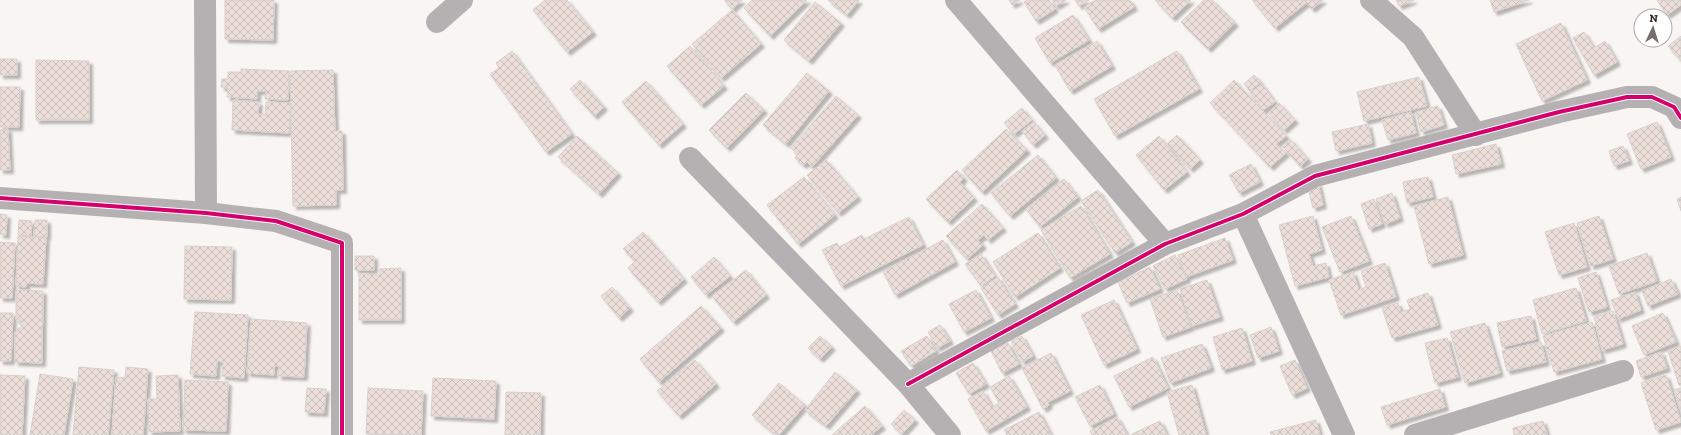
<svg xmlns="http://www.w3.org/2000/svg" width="1681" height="435" viewBox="0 0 1681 435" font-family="'Zilla Slab',serif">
	<defs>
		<pattern id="building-cross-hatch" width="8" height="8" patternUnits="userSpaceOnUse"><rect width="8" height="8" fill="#ecded8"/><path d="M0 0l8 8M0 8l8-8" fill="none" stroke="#cbbeb9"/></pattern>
		<filter id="shadow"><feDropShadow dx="3.5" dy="3.5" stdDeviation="1" flood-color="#0004"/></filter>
	</defs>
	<rect width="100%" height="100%" fill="#f9f5f3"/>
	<!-- building -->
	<path fill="url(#building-cross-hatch)" stroke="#d7d1ce" filter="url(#shadow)" d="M225,0H274L273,40L225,39Z
		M545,0H567L593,32L567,52L533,10Z
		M724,0H742L732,9Z
		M752,0H807L770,36L744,8Z
		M828,0H859L847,15Z
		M1009,0H1020L1012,5Z
		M1027,0H1049L1055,9L1036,21L1024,2Z
		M1052,0H1066L1056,6Z
		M1075,0H1089L1079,6Z
		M1096,0H1130L1134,7L1098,29L1084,7Z
		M1155,0H1191L1172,18Z
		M1204,0H1212L1235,23L1208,49L1181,22Z
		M1252,0H1323L1312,9L1306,3L1275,28Z
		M1396,0H1414L1399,6Z
		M1490,0H1529L1494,12Z
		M1657,0H1681V5L1667,15Z
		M815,2L841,23L809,61L784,40Z
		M732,10L761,44L721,78L692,44Z
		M1073,15L1089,40L1050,63L1035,38Z
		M1561,23L1587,80L1542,101L1516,44Z
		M1584,32L1594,48L1605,41L1617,62L1594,75L1573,38Z
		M1681,36V61L1668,46Z
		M1097,41L1112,66L1070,91L1055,65Z
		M690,46L724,86L701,105L667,66Z
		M512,51L572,134L546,152L490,74L499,68L496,63Z
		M1177,51L1199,89L1115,136L1094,99Z
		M0,59H17V75H0Z
		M36,60L89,61V120H36Z
		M241,69L289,71L288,100L265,99L266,91H257V99L227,97L228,88L221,87L222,79H228V72H241Z
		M333,70L335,131H342L343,190H336V205L293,206L290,71Z
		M807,73L829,91L786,144L763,125Z
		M1254,75L1261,82L1250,91L1244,84Z
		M1419,77L1427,106L1364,121L1357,92Z
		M580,80L604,107L594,116L570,89Z
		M1234,80L1286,136L1276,144L1286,153L1270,167L1210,103Z
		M646,81L683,124L659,145L622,102Z
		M1262,84L1275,102L1263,110L1250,93Z
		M0,87H20L19,127H0Z
		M746,93L764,110L727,148L709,130Z
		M836,96L858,115L812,167L807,162L803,165L795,158L798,154L791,148Z
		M233,100L259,102L258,114L265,115L266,102L291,103L289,133L232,130Z
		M1279,103L1295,120L1284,130L1268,113Z
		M1438,106L1444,125L1421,132L1416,112Z
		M1022,108L1032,120L1014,134L1004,123Z
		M1411,112L1416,133L1388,140L1382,120Z
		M1034,122L1045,135L1033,145L1022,131Z
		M1657,122L1671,157L1641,169L1627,134Z
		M1368,124L1372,143L1336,151L1332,132Z
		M8,129L10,170H0V130Z
		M1006,129L1027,150L982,192L962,170Z
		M1177,135L1200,160L1190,169L1167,144Z
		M577,136L618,173L599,194L558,157Z
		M1159,136L1187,172L1164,190L1136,155Z
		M1290,139L1308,159L1300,166L1283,147Z
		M1496,144L1501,164L1456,174L1452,155Z
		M1623,146L1629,161L1614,166L1609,151Z
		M1038,155L1056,178L1010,216L991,193Z
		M826,160L858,197L838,213L807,175Z
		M1251,164L1260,182L1239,193L1229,175Z
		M957,170L964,178L960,182L974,198L948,222L926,199Z
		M804,177L835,215L798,244L767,205Z
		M1428,177L1433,197L1407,203L1403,182Z
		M1064,179L1078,197L1040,227L1026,209Z
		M1318,183L1323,205L1313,208L1307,185Z
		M1098,190L1132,242L1115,253L1081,201Z
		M1392,193L1400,218L1385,224L1376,199Z
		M1448,197L1463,255L1429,264L1414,206Z
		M1681,197V211L1677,199Z
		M1374,199L1382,224L1369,229L1361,204Z
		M982,204L1003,228L988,240L984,235L978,240L983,245L967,259L946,236Z
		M1081,206L1110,254L1070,278L1041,230Z
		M0,214L7,215L6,235L0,234Z
		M1313,216L1322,250L1309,254L1313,266L1326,263L1329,277L1295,286L1279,225Z
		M1351,216L1369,261L1340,272L1322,227Z
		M1599,216L1613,259L1591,266L1577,223Z
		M909,217L923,245L841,286L822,250L837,243L839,247L862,235L864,239Z
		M19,220L32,221L31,236L18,235Z
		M35,220H47V237L34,236Z
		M1574,223L1587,267L1559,275L1545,232Z
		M643,232L684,279L658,302L628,268L635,261L623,249Z
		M1038,233L1060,268L1015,297L993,262Z
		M18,236L46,238L43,284L26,283V287L16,286Z
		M1225,238L1233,260L1186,277L1178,255Z
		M943,240L955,262L895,295L883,272Z
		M0,242L15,243L12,298H0Z
		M185,246L232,247L231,300L184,299Z
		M1647,253L1657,281L1619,294L1609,266Z
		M981,254L995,276L981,286L965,264Z
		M1175,255L1187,279L1165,289L1153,266Z
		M355,256H374V270H355Z
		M714,257L730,276L706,295L691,277Z
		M1385,263L1396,297L1341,315L1329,280L1353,272L1359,290L1366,287L1361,271Z
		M1150,267L1160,289L1127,303L1118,282Z
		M401,268V320H359V274L380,275V269Z
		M746,270L766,295L733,322L712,296Z
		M1596,272L1607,307L1589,312L1578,278Z
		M998,277L1015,304L998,315L981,288Z
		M1671,279L1678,294L1648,306L1642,291Z
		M1207,280L1220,317L1192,326L1180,289Z
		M612,287L630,308L619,318L601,296Z
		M1576,288L1586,321L1542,334L1533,300Z
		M16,290L43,291L42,363L15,362V332H17L18,328H21V320H16Z
		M976,290L991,318L964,332L949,304Z
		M1177,290L1191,327L1163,337L1150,299Z
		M1635,292L1641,310L1618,319L1611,300Z
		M1428,293L1438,325L1392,338L1382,308L1398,303L1401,312L1410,309L1407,300Z
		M1114,300L1137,349L1104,365L1081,315Z
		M701,306L721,328L659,382L640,359Z
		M1613,311L1623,344L1602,350L1594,317Z
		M195,312L248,315L244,378L222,376L223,362L217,361L216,376L190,374Z
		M0,313H13L11,361H0Z
		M1663,313L1676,342L1644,355L1632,326Z
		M1531,316L1536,339L1502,347L1497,323Z
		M251,319L307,323L304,377L278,376L279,366H274V375L247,373Z
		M1592,322L1602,359L1554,372L1543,336Z
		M1485,323L1500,373L1465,383L1450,332Z
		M940,325L950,341L937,348L928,332Z
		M1271,327L1279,351L1258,358L1250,335Z
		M1242,328L1252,361L1222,370L1213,337Z
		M820,336L832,347L820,359L808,348Z
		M927,336L936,351L911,366L901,351Z
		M1022,336L1033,356L1022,362L1011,341Z
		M1447,338L1458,377L1435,383L1425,343Z
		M1541,342L1546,362L1507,371L1502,351Z
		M1008,343L1019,364L1002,373L991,351Z
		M1202,344L1211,368L1170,383L1161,358Z
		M1681,346V385H1679L1668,351Z
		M1661,352L1667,368L1641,377L1636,361Z
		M1051,353L1070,391L1048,402L1049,405L1043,409L1022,368Z
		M1153,357L1168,388L1129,407L1114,376Z
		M695,360L716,384L679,416L657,391Z
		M1295,360L1307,388L1292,395L1280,366Z
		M973,363L986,384L969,394L956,373Z
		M79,367L114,370L108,435H73Z
		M126,367L148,369L143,435H112L116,377L125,378Z
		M835,372L857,390L826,426L805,410Z
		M40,374L73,379L64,435H30Z
		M0,375L25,376L22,435H0Z
		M178,375L180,431L149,432L148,399H157L156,376Z
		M1666,375L1681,422L1656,430L1641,383Z
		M1009,376L1027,407L986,431L968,399L983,391L992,407L999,403L990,387Z
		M433,378L496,381L494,419L431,416Z
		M185,380L228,382L226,431L183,430Z
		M779,383L805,405L779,435H776L752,415Z
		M1100,385L1114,414L1090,426L1075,397Z
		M1192,385L1206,435H1179L1167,392Z
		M307,388L326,389L324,413L305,412Z
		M368,388L423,391L421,435L366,434Z
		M1681,388V410L1674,390Z
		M1440,389L1445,407L1387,425L1381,407Z
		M506,392L541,393L540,435H505Z
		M865,406L882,426L871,435H832Z
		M904,410L915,420L902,434L891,424Z
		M1039,412L1051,435H1007L1004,430Z
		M1117,417L1127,435H1092L1090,431Z
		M1316,420L1320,435H1271L1270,432Z
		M1160,421L1167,435H1132V434Z
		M1543,421L1547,435H1514L1513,428Z"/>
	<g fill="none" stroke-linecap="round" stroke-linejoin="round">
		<!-- street -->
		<path stroke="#b5b1b2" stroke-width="22" d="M205,0L206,213
			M956,0L1165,244
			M1371,0L1413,37L1476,135
			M437,22L462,0
			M690,158L908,384L950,435
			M0,198L206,213L276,221L342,243V435
			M1243,214L1344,435
			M908,384L1165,244L1243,214L1315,176L1559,112L1627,97H1652L1674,107L1681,118
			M1415,435L1623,371"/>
		<defs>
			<path id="cycleway" d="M0,198L206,213L276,221L342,243V435
				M908,384L1165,244L1243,214L1315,176L1559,112L1627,97H1652L1674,107L1681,118"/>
		</defs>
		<!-- cycleway casing -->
		<use href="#cycleway" stroke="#fff" stroke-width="6"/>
		<!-- cycleway -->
		<use href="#cycleway" stroke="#d6006c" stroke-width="4"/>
	</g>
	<!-- north arrow -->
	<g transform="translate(1653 28) rotate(4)"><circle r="19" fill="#ffffff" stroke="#aba8a7"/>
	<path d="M0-3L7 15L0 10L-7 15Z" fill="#756e6b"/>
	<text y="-6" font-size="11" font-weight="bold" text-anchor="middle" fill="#2e2622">N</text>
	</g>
</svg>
